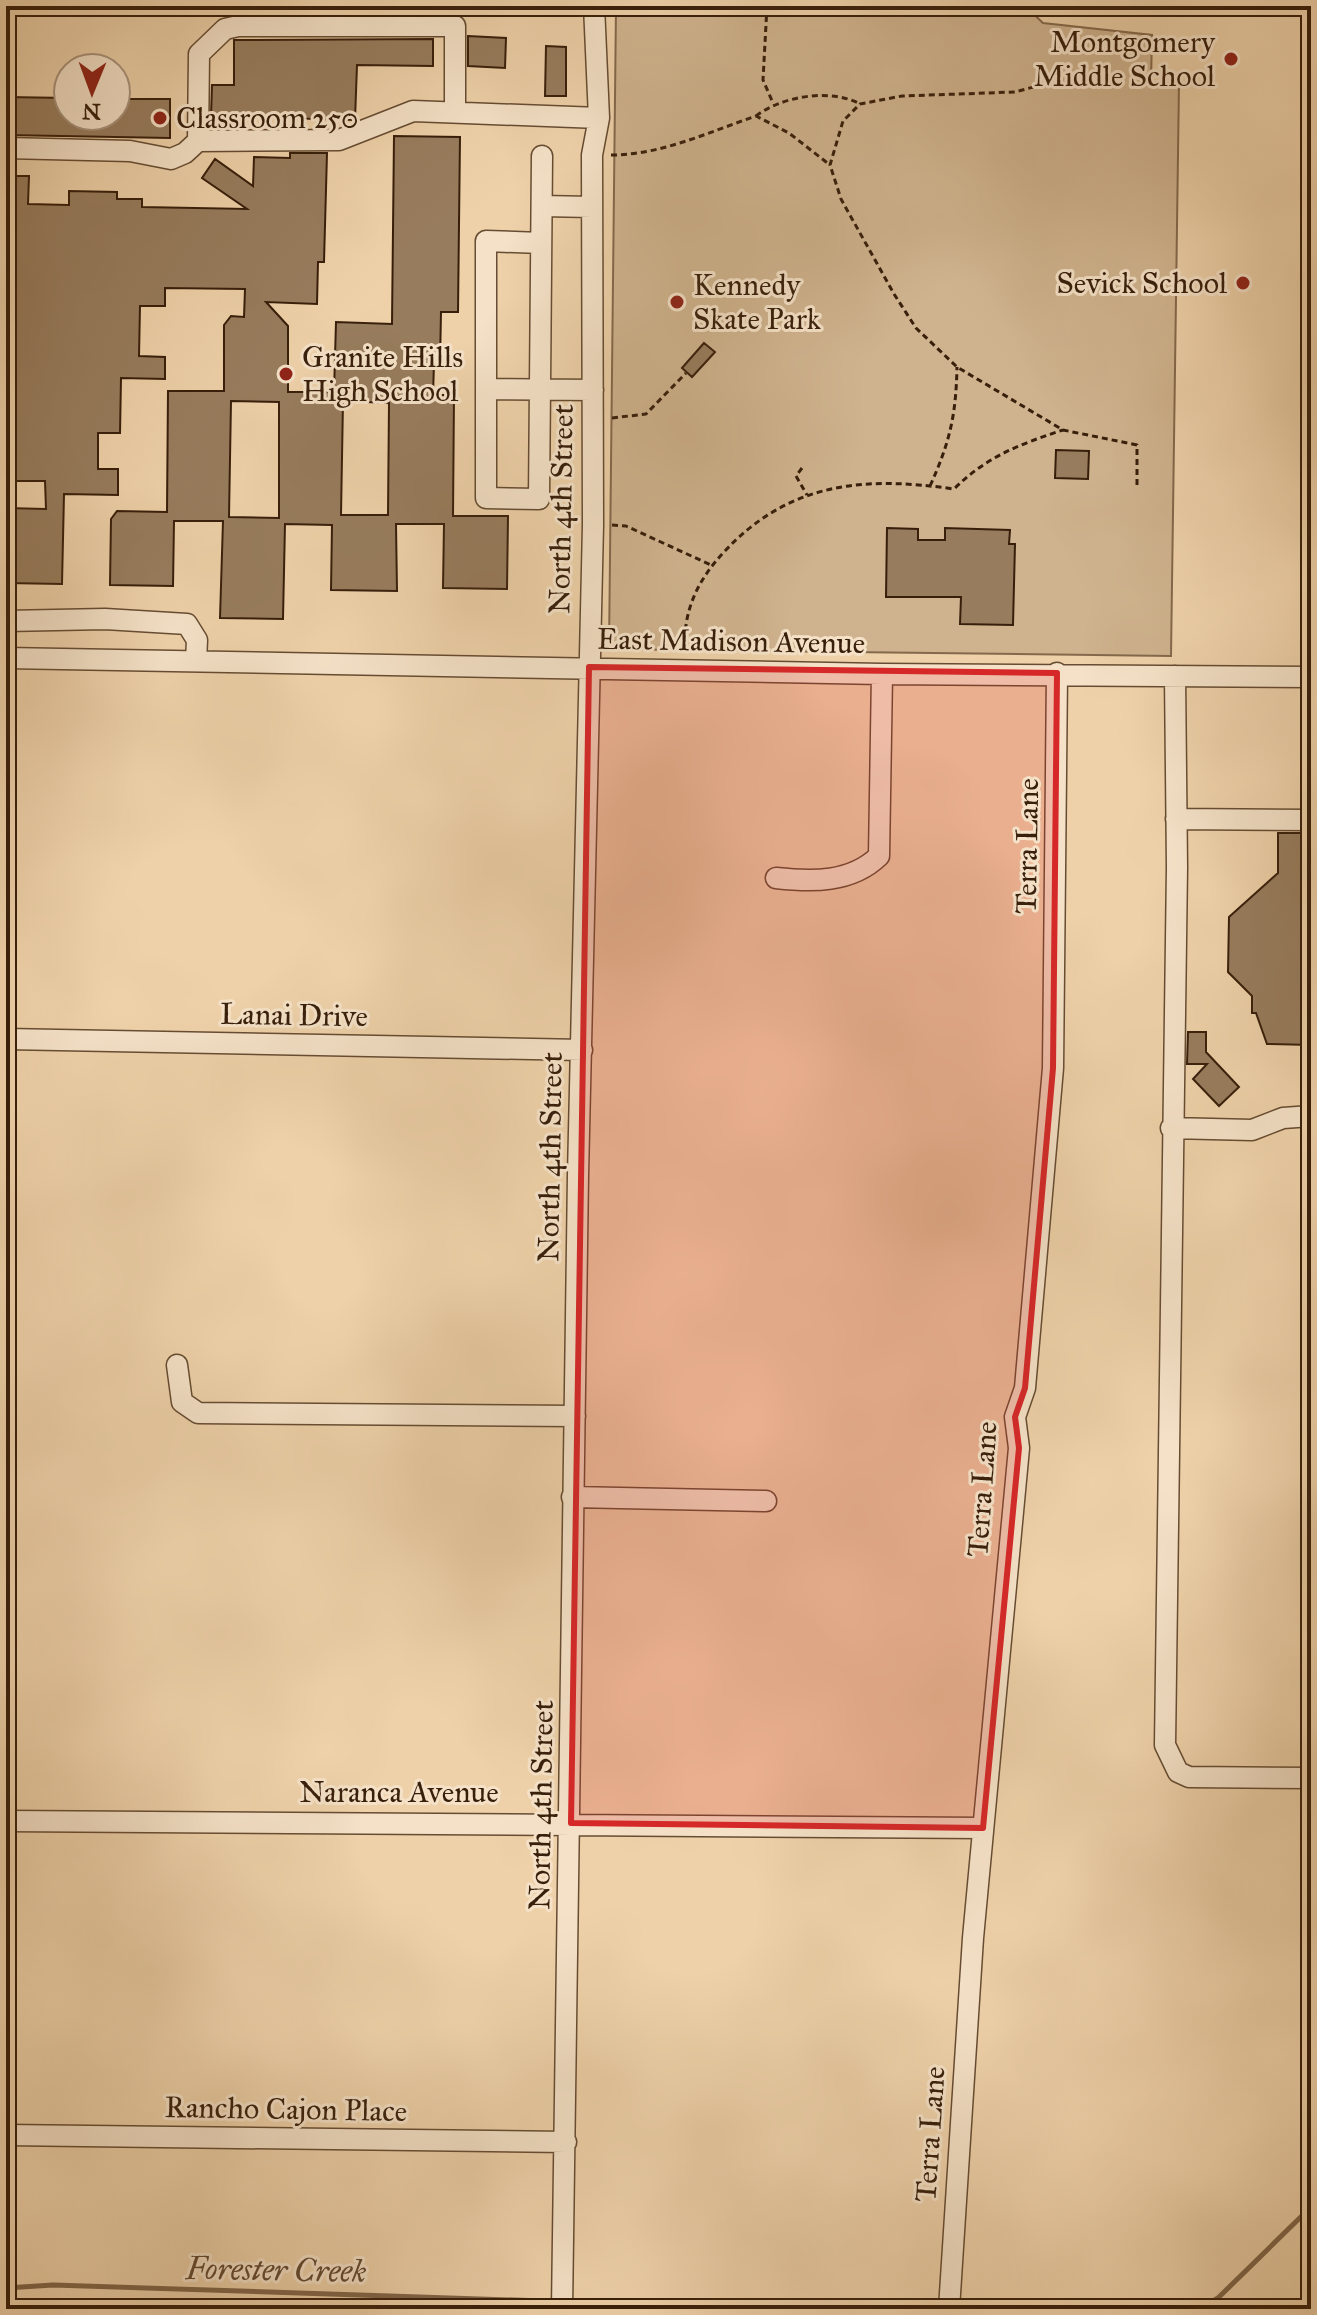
<svg xmlns="http://www.w3.org/2000/svg" width="1317" height="2315" viewBox="0 0 1317 2315" font-family="'IM FELL Great Primer',serif">
	<rect width="100%" height="100%" fill="#eed1a9"/>
	<filter id="stains"><feTurbulence type="fractalNoise" baseFrequency=".0025" numOctaves="4"/><feColorMatrix values="0 0 0 0 .2 0 0 0 0 .09 0 0 0 0 .02 0 0 0 .5 -.17"/></filter>
	<radialGradient id="worn" r=".72"><stop offset=".6" stop-color="#630" stop-opacity="0"/><stop offset="1" stop-color="#630" stop-opacity=".3"/></radialGradient>
	<!-- green -->
	<path fill="#cfb38e" stroke="#84694c" stroke-width="2" d="M616,6H1025L1043,23L1152,35L1151,83H1179L1171,656L609,649Z"/>
	<g fill="none" stroke-linecap="round" stroke-linejoin="round">
		<!-- stream -->
		<path stroke="#806549" stroke-width="5" d="M6,2288L53,2285L544,2301
			M574,2303L725,2309
			M1200,2309L1218,2298L1311,2207"/>
	</g>
	<!-- building -->
	<path fill="#977c5d" stroke="#381f0b" stroke-width="2" fill-rule="evenodd" d="M468,36L506,38L505,68L468,66Z
		M433,39V66L357,65L355,120L211,116L212,85H234V40Z
		M546,46L566,47V96H545Z
		M6,97L68,98V116H116V99H170V138L6,135Z
		M394,136L460,137L458,312H441L440,363H434L433,395H454L453,516H508L507,589L443,588L444,524H396L397,591L331,590L332,525L285,524L283,619L220,618L223,521H174L173,586L110,585L111,519L117,511L167,512L168,391H224V325L231,316L244,317L245,289L165,288V306H140L139,356L165,357V379L121,378L120,433H98V469H118V495L64,494L62,584L6,583V508L46,509L45,481H7L6,203L11,204L12,176H29L28,204L69,205V191L117,192V199H142V207L247,209L202,178L215,159L253,186L254,157L290,158V153H327L324,262H318L317,304L266,302L288,326V392H334L336,322L392,324ZM231,401L279,402V518L229,517ZM343,401L389,403L388,515H341Z
		M704,343L715,352L692,377L682,368Z
		M1056,450L1089,451L1088,479L1055,478Z
		M887,528L918,529V540H945V528L1010,530L1009,544H1015L1013,625L960,624L961,597H886Z
		M1278,833H1311V1045L1267,1044L1256,1013H1252V996L1228,972L1229,917L1278,873Z
		M1188,1032H1206V1052L1239,1087L1219,1106L1193,1079L1207,1064H1187Z"/>
	<g fill="none" stroke-linecap="round" stroke-linejoin="round">
		<defs>
			<path id="minor" d="M455,112V26H238L225,29L199,54L198,141L339,140L413,111L599,118
				M6,148L130,151L171,159L185,153L198,141
				M542,156L539,499L486,498V389L593,390
				M542,206L592,207
				M486,389V241L541,243
				M6,621L105,619L187,624L197,640L196,661
				M6,658L882,674L1311,677
				M1175,676L1177,867L1165,1745L1178,1772L1189,1777L1311,1778
				M1176,819L1311,820
				M776,878C812,882 851,883 879,856L882,674
				M6,1039L582,1050
				M1171,1128L1252,1130L1283,1118L1311,1116
				M177,1365L182,1402L198,1413L575,1416
				M572,1497L766,1501
				M6,1821L983,1828
				M6,2135L566,2142
				M562,2309L578,1175L593,525L592,155L599,118L594,6
				M949,2309L973,1938L1019,1448L1015,1417L1025,1388L1053,1068L1057,673"/>
		</defs>
		<!-- minor casing -->
		<use href="#minor" stroke="#664c32" stroke-width="23"/>
		<!-- path -->
		<path stroke="#381f0b" stroke-width="3" stroke-dasharray="6 4" stroke-linecap="butt" d="M767,6L763,80L773,103
			M1063,79L1015,92L902,96L860,104L843,121L830,165L841,199L894,294L916,328L957,367L1063,430L1137,445V488
			M756,116C782,96 831,88 860,104
			M611,155C661,155 709,132 756,116L789,133L830,165
			M612,418L646,414L686,373
			M802,468L796,476L807,495
			M930,486C950,442 956,415 957,367
			M612,525L626,526L711,565
			M685,650C683,611 697,581 724,552C789,482 864,476 954,489C986,457 1020,444 1063,430"/>
		<!-- minor -->
		<use href="#minor" stroke="#f4e1c7" stroke-width="20"/>
	</g>
	<!-- marked area -->
	<path fill="#d62828" fill-opacity="0.2" stroke="#d62828" stroke-width="6" stroke-linejoin="round" d="M589,667L1057,673L1053,1068L1025,1388L1015,1417L1019,1448L983,1828L571,1823Z"/>
	<!-- markers -->
	<g fill="#8f2418" stroke="#f4e1c7" stroke-width="3">
		<circle cx="1231" cy="59" r="8"/>
		<circle cx="160" cy="118" r="8"/>
		<circle cx="1243" cy="283" r="8"/>
		<circle cx="677" cy="302" r="8"/>
		<circle cx="286" cy="374" r="8"/>
	</g>
	<g text-anchor="middle" dominant-baseline="central" stroke-width="6" stroke-linejoin="round" paint-order="stroke">
		<!-- poi labels -->
		<g font-size="30" fill="#381f0b" stroke="#f4e1c7" text-anchor="start">
			<text x="1215" y="42" text-anchor="end">Montgomery<tspan x="1215" dy="34">Middle School</tspan></text>
			<text x="176" y="118">Classroom 250</text>
			<text x="1227" y="283" text-anchor="end">Sevick School</text>
			<text x="693" y="285">Kennedy<tspan x="693" dy="34">Skate Park</tspan></text>
			<text x="302" y="357">Granite Hills<tspan x="302" dy="34">High School</tspan></text>
		</g>
		<!-- street labels -->
		<g font-size="30" fill="#381f0b" stroke="#f4e1c7">
			<text transform="translate(561 509) rotate(-89)">North 4th Street</text>
			<text transform="translate(731 641) rotate(1)">East Madison Avenue</text>
			<text transform="translate(1027 846) rotate(-89)">Terra Lane</text>
			<text transform="translate(294 1015) rotate(1)">Lanai Drive</text>
			<text transform="translate(550 1157) rotate(-89)">North 4th Street</text>
			<text transform="translate(982 1489) rotate(-86)">Terra Lane</text>
			<text x="399" y="1792">Naranca Avenue</text>
			<text transform="translate(541 1805) rotate(-89)">North 4th Street</text>
			<text transform="translate(286 2109) rotate(1)">Rancho Cajon Place</text>
			<text transform="translate(930 2134) rotate(-86)">Terra Lane</text>
		</g>
		<!-- water labels -->
		<g font-size="32" font-style="italic" fill="#62482f" stroke="#f4e1c7">
			<text transform="translate(276 2270) rotate(1)">Forester Creek</text>
		</g>
	</g>
	<!-- margin -->
	<rect width="1317" height="2315" fill="none" stroke="#eed1a9" stroke-width="32"/>
	<rect x="8" y="8" width="1301" height="2299" fill="none" stroke="#381f0b" stroke-width="4"/>
	<rect x="16" y="16" width="1285" height="2283" fill="none" stroke="#381f0b" stroke-width="2"/>
	<!-- north arrow -->
	<g transform="translate(92 92) rotate(181)"><circle r="38" fill="#f4e1c7" stroke="#a9937c" stroke-width="2"/>
	<path d="M0-6L14 30L0 20L-14 30Z" fill="#8f2418"/>
	<text y="-12" font-size="22" font-weight="bold" text-anchor="middle" fill="#381f0b">N</text>
	</g>
	<rect width="100%" height="100%" filter="url(#stains)"/>
	<rect width="100%" height="100%" fill="url(#worn)"/>
</svg>
